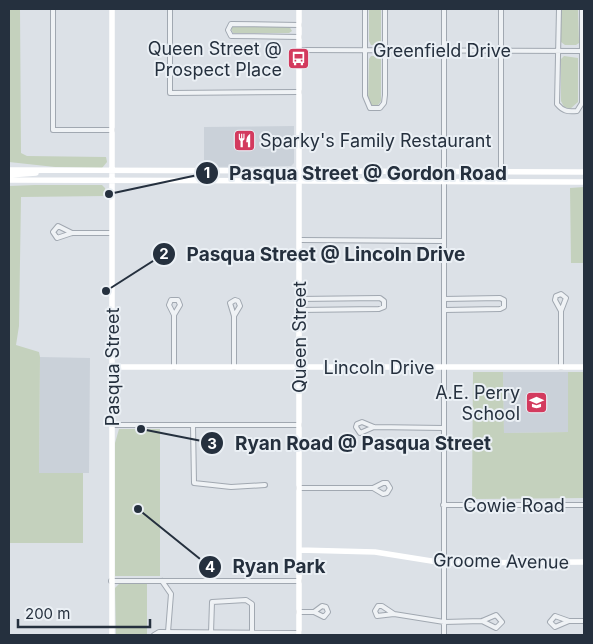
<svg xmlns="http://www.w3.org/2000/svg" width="593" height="644" viewBox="0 0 593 644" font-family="Inter,sans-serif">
	<rect width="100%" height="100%" fill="#dce1e7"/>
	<!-- built -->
	<path fill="#cad1d9" d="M294,126V163L291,166L204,167V127Z
		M40,357L90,358L89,473H39Z
		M503,372H568V432L504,433Z"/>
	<!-- green -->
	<path fill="#c4d1bd" d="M9,9H20L21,153L27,156L106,157L107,162L102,168L55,167L9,162Z
		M369,9H381V41L379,45H371L369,41Z
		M561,9H578L579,43L576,45H565L561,42Z
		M234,26H289L292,31L289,33H233L231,28Z
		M371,56H378L381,59V101L378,105H371L368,101L369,59Z
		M564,56L578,58V102L570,109L564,107L561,101V59Z
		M35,185H102L105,188L106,196L21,197L19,326L16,345L39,352L40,357L39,473H83V543H10L9,635V186Z
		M584,187V263H571L570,188Z
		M473,372H503L504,433L568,432V372H584V498L472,499Z
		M119,429H160V576H115V443Z
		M119,584H147V635H116L115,588Z"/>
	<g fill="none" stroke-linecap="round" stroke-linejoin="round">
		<defs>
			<path id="street" d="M53,9V130H112
				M170,9V93L299,92
				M365,9V96L370,108H380L384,103L385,95V9
				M559,9L557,104C563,111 567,112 577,111L582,103V9
				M299,25L231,24L228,30L231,36L299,37
				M300,50L584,51
				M501,181V9
				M72,233L58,226L53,232L57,238L72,233H111
				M300,240L443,241
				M299,299L380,298L384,301V307L379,309L299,310
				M444,299L500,298L504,300V307L500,309L445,310
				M561,311L566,298L561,294L556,296L555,300L561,311V367
				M174,367V315L169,305L171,300H178L180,305L174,315
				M234,367V316L230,303L235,300L238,301L240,306L234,316
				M113,425H299
				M193,425L194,483L231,487L265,485
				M374,427L360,433L356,427L357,424L362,422L374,427L443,428
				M299,488H373L383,483H387L390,488L387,493L383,494L373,488
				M443,505H584
				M111,581H299
				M162,581L171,594L168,632
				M299,612H314L322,606L326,607L328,612L324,617L314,612
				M394,614L382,606H378L375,611L377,616L394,614L444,622L482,621L496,615L502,622L496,628L482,621
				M569,621L555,627L550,622L555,616L569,621H584
				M211,633L212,602L246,600L252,604V633
				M154,635L159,632L299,633
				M444,635V9"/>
		</defs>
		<!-- street casing -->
		<use href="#street" stroke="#a1a8b1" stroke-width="6"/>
		<!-- street -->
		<use href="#street" stroke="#eff2f5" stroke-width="4"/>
		<!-- secondary -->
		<path stroke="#fff" stroke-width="5.5" d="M9,170L584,172
			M9,175L36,173
			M9,180L584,182
			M113,367H584
			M299,550L375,552L444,563L584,562
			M112,635V9
			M299,635V9"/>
	</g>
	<!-- icons -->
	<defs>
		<symbol id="bus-square" viewBox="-11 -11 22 22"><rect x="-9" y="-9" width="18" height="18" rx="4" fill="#d33a5e" stroke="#ebf0f5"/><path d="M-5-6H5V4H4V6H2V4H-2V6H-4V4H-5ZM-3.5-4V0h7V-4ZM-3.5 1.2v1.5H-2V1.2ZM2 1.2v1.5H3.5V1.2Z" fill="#fff"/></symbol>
		<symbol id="restaurant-square" viewBox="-11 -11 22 22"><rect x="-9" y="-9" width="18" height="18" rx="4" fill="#d33a5e" stroke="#ebf0f5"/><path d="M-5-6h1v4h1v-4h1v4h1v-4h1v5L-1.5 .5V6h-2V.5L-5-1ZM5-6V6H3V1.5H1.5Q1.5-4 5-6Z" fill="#fff"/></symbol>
		<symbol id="school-square" viewBox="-11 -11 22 22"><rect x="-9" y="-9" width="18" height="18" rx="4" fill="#d33a5e" stroke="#ebf0f5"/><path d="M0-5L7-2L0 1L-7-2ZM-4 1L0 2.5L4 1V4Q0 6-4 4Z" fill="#fff"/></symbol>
	</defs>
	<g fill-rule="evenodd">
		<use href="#bus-square" x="286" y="46" width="25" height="25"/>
		<use href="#restaurant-square" x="232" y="128" width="25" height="25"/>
		<use href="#school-square" x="524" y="390" width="25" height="25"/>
	</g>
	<g text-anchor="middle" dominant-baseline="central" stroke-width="4" stroke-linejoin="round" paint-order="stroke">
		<!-- poi labels -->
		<g font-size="18" fill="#25303e" stroke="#ebf0f5" text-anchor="end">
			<text x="282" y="48">Queen Street @<tspan x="282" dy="21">Prospect Place</tspan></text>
			<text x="260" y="140" text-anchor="start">Sparky's Family Restaurant</text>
			<text x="520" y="392">A.E. Perry<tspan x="520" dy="21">School</tspan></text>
		</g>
		<!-- street labels -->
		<g font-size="18" fill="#25303e" stroke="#ebf0f5">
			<text x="442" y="50">Greenfield Drive</text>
			<text transform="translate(299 337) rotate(-90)">Queen Street</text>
			<text transform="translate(112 367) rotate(-90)">Pasqua Street</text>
			<text x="379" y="367">Lincoln Drive</text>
			<text x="514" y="505">Cowie Road</text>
			<text transform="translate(501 561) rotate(1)">Groome Avenue</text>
		</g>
	</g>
	<!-- callouts -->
	<path fill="none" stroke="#25303e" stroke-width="2" d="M109 194L207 173M106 291L164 254M141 429L212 443M138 509L210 567"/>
	<g fill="#25303e" stroke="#ebf0f5" stroke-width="2">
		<circle cx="109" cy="194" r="5"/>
		<circle cx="106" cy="291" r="5"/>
		<circle cx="141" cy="429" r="5"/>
		<circle cx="138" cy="509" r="5"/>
		<circle cx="207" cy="173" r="12"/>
		<circle cx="164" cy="254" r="12"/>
		<circle cx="212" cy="443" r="12"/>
		<circle cx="210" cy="567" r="12"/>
	</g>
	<g font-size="15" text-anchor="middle" font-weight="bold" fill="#fff">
		<text x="207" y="178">1</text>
		<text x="164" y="259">2</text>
		<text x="212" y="449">3</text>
		<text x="210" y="572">4</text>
	</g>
	<g font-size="19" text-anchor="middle" font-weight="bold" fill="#25303e" stroke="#ebf0f5" stroke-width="4" stroke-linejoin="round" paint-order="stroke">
		<text x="368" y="180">Pasqua Street @ Gordon Road</text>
		<text x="326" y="261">Pasqua Street @ Lincoln Drive</text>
		<text x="363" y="450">Ryan Road @ Pasqua Street</text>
		<text x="279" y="573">Ryan Park</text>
	</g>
	<!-- border -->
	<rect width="593" height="644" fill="none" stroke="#25303e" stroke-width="20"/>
	<!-- scale -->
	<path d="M18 619v8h132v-8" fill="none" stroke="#25303e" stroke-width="2.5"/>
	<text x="25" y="619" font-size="15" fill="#25303e" stroke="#ebf0f5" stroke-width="4" paint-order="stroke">200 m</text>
</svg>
